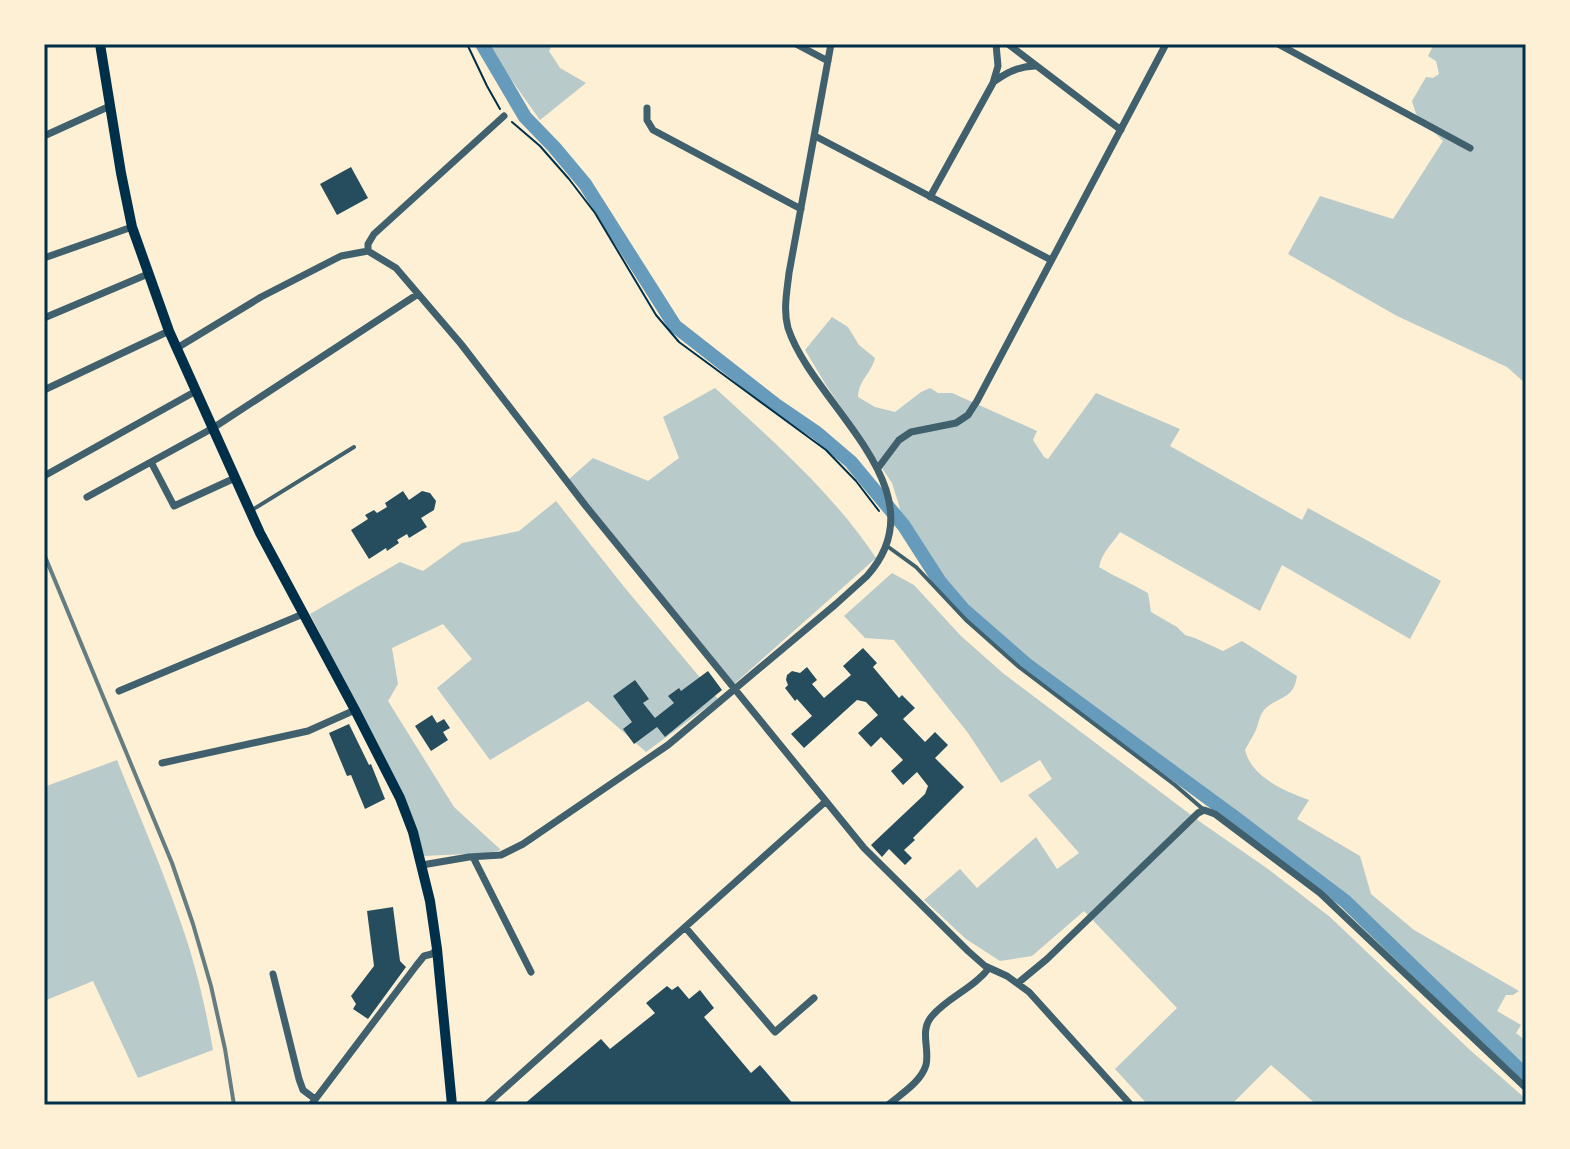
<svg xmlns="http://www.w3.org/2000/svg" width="1570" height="1149" viewBox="0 0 1570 1149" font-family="Lato,sans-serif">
	<rect width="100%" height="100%" fill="#fdf0d5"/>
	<!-- green -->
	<path fill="#b9caca" d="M486,44H553L549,51L560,68L586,83L540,120Z
		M1431,44H1526V384L1507,367L1397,316L1288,254L1320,196L1393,219L1443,141L1416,114L1412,101L1426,77L1433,78L1439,74L1436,61L1428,56L1432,48Z
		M832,317L848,327L859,345L875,358C871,374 859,379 858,397L875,407L895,412L921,392L930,388L938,393H952L1037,431L1033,440L1044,457L1048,459L1096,393L1180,429L1170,446L1302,520L1308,508L1441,581L1410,639L1282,565L1260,611L1120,532C1112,544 1102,552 1099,567C1115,577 1131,583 1148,593L1151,612L1177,627L1185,635L1195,638L1223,651L1242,641L1297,676C1293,700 1281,695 1266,708C1259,714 1259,724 1255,732C1252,738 1248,744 1245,750C1252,778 1285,791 1309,800L1297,819L1360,856L1371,894L1414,930L1519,991L1513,995H1506L1497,1011L1521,1025L1516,1033L1526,1041V1074L1483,1037L1342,903L1315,881L1210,805L1016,659L974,623L937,581L931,561L901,516L899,505L892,483L826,385L805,350Z
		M715,388C772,440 833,493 876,558L734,684L568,480L593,458L648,481L679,458L663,417Z
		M556,501L625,588L718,699L646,752L588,701L490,760L437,688L472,659L443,624L392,648L398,684L388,701L454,807L501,850L487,853L424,856L401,795L310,614L400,562L423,571L462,543L519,531Z
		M892,573L914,585L961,636L1004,674L1199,821L1268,869L1330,917L1470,1050L1526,1099L1520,1105H1317L1271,1065L1231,1105H1148L1115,1069L1177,1008L1084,911L1032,956L1000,961L966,939L924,900L960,869L977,888L1036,837L1057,869L1079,853L1028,795L1052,779L1040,760L1001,783L968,733L894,640L865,638L844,616Z
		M117,760C139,815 163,870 182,926C196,966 206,1009 213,1050L138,1078L93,981L44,1001V787Z"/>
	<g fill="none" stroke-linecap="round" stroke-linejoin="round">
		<!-- canal -->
		<path stroke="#669bbc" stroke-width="14" d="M482,44L525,117L554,147L585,184L675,326L776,405L817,433L851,462L904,526L940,582L964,610L1027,665L1234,817L1345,901L1526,1076"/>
	</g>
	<!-- building -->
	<path fill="#264d5e" d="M351,167L368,198L337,215L320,184Z
		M403,491L409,500L422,491L430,493L436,501L434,510L421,518L427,527L409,538L407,534L397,540L399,543L387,551L386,548L369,559L351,530L368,519L365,515L374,510L377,513L387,507L385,503Z
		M863,648L877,663L873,667L899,698L902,695L915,708L903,719L925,742L935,732L948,745L935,758L964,787L913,838L915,840L904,850L912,858L905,865L889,849L882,857L871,845L925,794L928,786L917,772L903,785L891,771L903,760L881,737L871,747L858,733L878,715L866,702L857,700L804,748L791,734L812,716L797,699L795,701L785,688L788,685L786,680L787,675L792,671L800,673L807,667L817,680L812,684L824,698L851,675L843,666Z
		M708,671L722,690L665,737L657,727L634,744L623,729L632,722L613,696L635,680L649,699L643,703L655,718L674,703L668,696L679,688L681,691Z
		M432,715L437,723L444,719L450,728L443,732L448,740L431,751L415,726Z
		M349,724L369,765L371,764L385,799L365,809L351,775L347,776L329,733Z
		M393,907L400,961L406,967L368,1019L353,1009L356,1004L351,996L374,966L367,911Z
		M667,986L672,990L678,986L689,999L700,990L714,1008L704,1017L751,1073L760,1065L794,1105H523L601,1039L610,1049L655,1013L646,1003Z"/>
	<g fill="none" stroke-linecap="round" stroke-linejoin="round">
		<!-- path -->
		<path stroke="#003049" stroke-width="2" d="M467,44L487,86L500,109
			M512,122L540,146L569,179L595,213L656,315L679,342L826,450L856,481L879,511"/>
		<!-- service -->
		<path stroke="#3f606c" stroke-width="4" d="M252,510L354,447
			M887,546L916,567L966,620L1019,667L1175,785L1204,810"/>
		<!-- minor -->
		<path stroke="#3f606c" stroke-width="7" d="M796,44L828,61
			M1008,44L1121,130
			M1278,44L1470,148
			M995,81C1007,72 1019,66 1035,66
			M647,108V120L653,130L801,209
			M44,136L110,106
			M815,136L1051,260
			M930,197L993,83L998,66L996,44
			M368,251L396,268L461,344L585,505L864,848L968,951L985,966L1007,976L1029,992L1131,1105
			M368,251V244L374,234L504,116
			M44,258L132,227
			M44,318L148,274
			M177,348L261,297L341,256L368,251
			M44,390L169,331
			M151,462L174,506L235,478
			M878,468L899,440L911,432L956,423L968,415L977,401L1166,44
			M44,476L196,391
			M87,497L213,428L418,294
			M119,691L303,614
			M162,763L308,731L355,710
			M473,857L531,972
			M422,865L469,857L501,855L523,844L668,745L836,604L867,576C944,490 813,405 788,328C783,310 787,291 789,273L831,44
			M685,927L775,1032L814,998
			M273,974L299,1079L303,1090L315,1099
			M1018,983L1047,959L1198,813L1204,810L1215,814L1320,893L1526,1088
			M311,1105L416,966L424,956L432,954L437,949
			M486,1105L825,802
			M888,1105C901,1094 921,1082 926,1065C930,1048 919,1031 932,1016C948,997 974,988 989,968"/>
		<!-- secondary -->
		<path stroke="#003049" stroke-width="10" d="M100,44L121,173L132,227L169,331L260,533L355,710L400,798L413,832L430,901L437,949L452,1105"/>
		<!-- rail -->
		<path stroke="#657d81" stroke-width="4" d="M44,554L172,863L193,924L211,986L225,1049L234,1105"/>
	</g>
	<!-- border -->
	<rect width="1570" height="1149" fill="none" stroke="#fdf0d5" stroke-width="92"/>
	<rect x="46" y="46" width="1478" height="1057" fill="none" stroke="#003049" stroke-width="3"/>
</svg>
